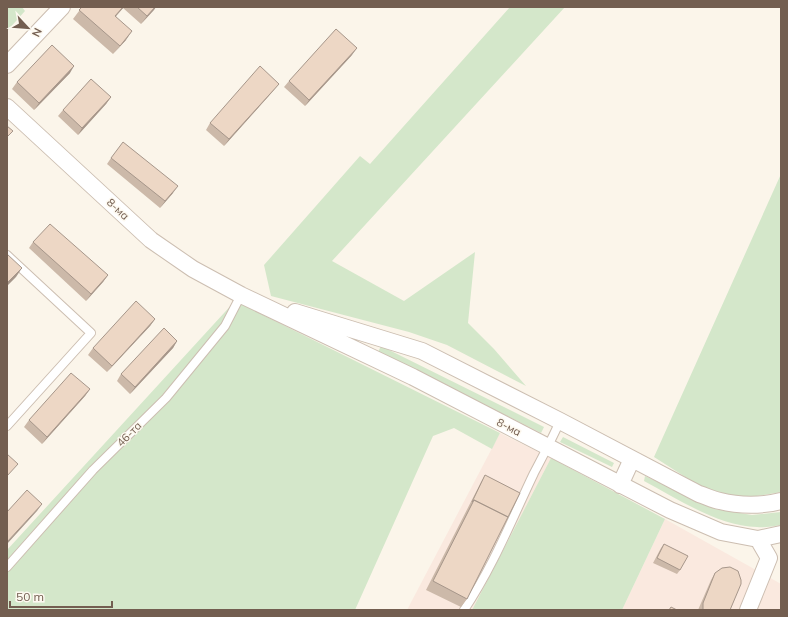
<svg xmlns="http://www.w3.org/2000/svg" width="788" height="617" viewBox="0 0 788 617" font-family="Mulish,sans-serif">
	<rect width="100%" height="100%" fill="#fbf5ea"/>
	<!-- commercial -->
	<path fill="#fae9df" d="M500,433L551,458L472,610H407Z
		M665,519L781,584V610H622Z"/>
	<!-- green -->
	<path fill="#d4e7ca" d="M7,7H22L25,11L7,31Z
		M510,7H565L332,261L404,301L475,252L468,323L494,349L526,386L447,345L409,332L271,296L264,265L360,156L370,164Z
		M781,174V492L751,497H736L701,487L654,457Z
		M235,301L500,433L492,449L454,428L433,436L355,610H7V550Z
		M381,346L544,427L541,433L378,352Z
		M563,437L614,463L612,467L560,442Z
		M551,458L665,519L622,610H472Z
		M645,476L715,509L752,515L781,512V525C773,526 765,528 757,527C718,526 678,499 644,481Z"/>
	<g fill="none" stroke-linecap="round" stroke-linejoin="round">
		<defs>
			<path id="service" d="M7,255L91,333L7,426
				M7,567L93,470L166,398L225,326L241,295
				M464,610C493,567 512,519 534,473C543,456 552,439 560,421"/>
			<path id="minor" d="M7,65L62,7
				M7,107L151,240L193,269L241,295L413,377L670,510L721,532L758,539L781,534
				M295,312L422,351L560,421L699,494C706,496 713,500 720,501C739,506 763,506 781,501
				M620,485L632,459
				M748,610L769,558L758,539"/>
		</defs>
		<!-- service casing -->
		<use href="#service" stroke="#ccbeb1" stroke-width="10"/>
		<!-- minor casing -->
		<use href="#minor" stroke="#ccbeb1" stroke-width="18"/>
		<!-- service -->
		<use href="#service" stroke="#fff" stroke-width="8"/>
		<!-- minor -->
		<use href="#minor" stroke="#fff" stroke-width="16"/>
	</g>
	<!-- wall -->
	<path fill="#ccb9a9" d="M82,7H156L141,24L123,8L116,16L126,40L113,54L73,19Z
		M352,55L305,106L284,87L289,81Z
		M70,73L34,110L12,89L17,82Z
		M274,90L224,146L206,130L210,123Z
		M111,97L106,104L78,135L58,116L63,110Z
		M111,158L173,193L160,208L107,164Z
		M33,242L108,275L103,282L86,301L29,248Z
		M155,319L150,326L107,372L88,355L93,348Z
		M177,341L173,348L130,394L117,381L121,374Z
		M90,389L85,396L42,444L24,427L29,420Z
		M485,475L467,599L461,607L426,590L481,482Z
		M664,544L680,570L677,574L653,563L661,548Z
		M715,573L730,610H698L711,580Z"/>
	<!-- shaded-wall -->
	<path fill="#a6968a" d="M123,7H124L109,24L115,16Z
		M155,7H156L154,10L141,24L147,16Z
		M132,31L126,40L113,54L120,46Z
		M357,48L352,55L305,106L309,100Z
		M74,66L70,73L34,110L39,103Z
		M279,84L274,90L224,146L229,139Z
		M111,97L106,104L78,135L82,128Z
		M178,186L173,193L160,208L165,201Z
		M22,268L16,277L7,286V283Z
		M108,275L103,282L86,301L91,294Z
		M155,319L150,326L107,372L112,366Z
		M177,341L173,348L130,394L135,387Z
		M90,389L85,396L42,444L47,437Z
		M42,504L37,511L7,544V542Z"/>
	<!-- building -->
	<path fill="#edd7c5" stroke="#a6968a" d="M82,7H123L115,16L132,31L120,46L79,10Z
		M137,7H155L147,16Z
		M336,29L357,48L309,100L289,81Z
		M52,45L74,66L39,103L17,82Z
		M260,66L279,84L229,139L210,123Z
		M91,79L111,97L82,128L63,110Z
		M7,126L13,131L7,137Z
		M123,142L178,186L165,201L111,158Z
		M50,224L108,275L91,294L33,242Z
		M7,254L22,268L7,283Z
		M136,301L155,319L112,366L93,348Z
		M164,328L177,341L135,387L121,374Z
		M71,373L90,389L47,437L29,420Z
		M7,454L18,464L7,476Z
		M485,475L520,493L508,517L474,500L472,502Z
		M27,490L42,504L7,542V512Z
		M474,500L508,517L467,599L433,581Z
		M664,544L688,556L680,570L657,558Z
		M730,567L738,571L741,580V584L730,610H703V603L715,573L722,568Z
		M671,607L677,610H669Z"/>
	<g text-anchor="middle" dominant-baseline="central" stroke-width="3" stroke-linejoin="round" paint-order="stroke">
		<!-- street labels -->
		<g font-size="11" fill="#735e50" stroke="#fdf9f0">
			<text transform="translate(118 209) rotate(43)">8-ма</text>
			<text transform="translate(509 427) rotate(27)">8-ма</text>
			<text transform="translate(129 434) rotate(-45)">46-та</text>
		</g>
	</g>
	<!-- border -->
	<rect width="788" height="617" fill="none" stroke="#735e50" stroke-width="16"/>
	<!-- north arrow -->
	<g transform="translate(28 28) rotate(116)" stroke="#fdf9f0" stroke-width="3" paint-order="stroke">
	<path d="M0-3L7 15L0 10L-7 15Z" fill="#735e50"/>
	<text y="-6" font-size="11" font-weight="bold" text-anchor="middle" fill="#735e50">N</text>
	</g>
	<!-- scale -->
	<path d="M10 601v6h102v-6" fill="none" stroke="#735e50" stroke-width="2"/>
	<text x="16" y="601" font-size="12" fill="#735e50" stroke="#fdf9f0" stroke-width="3" paint-order="stroke">50 m</text>
</svg>
